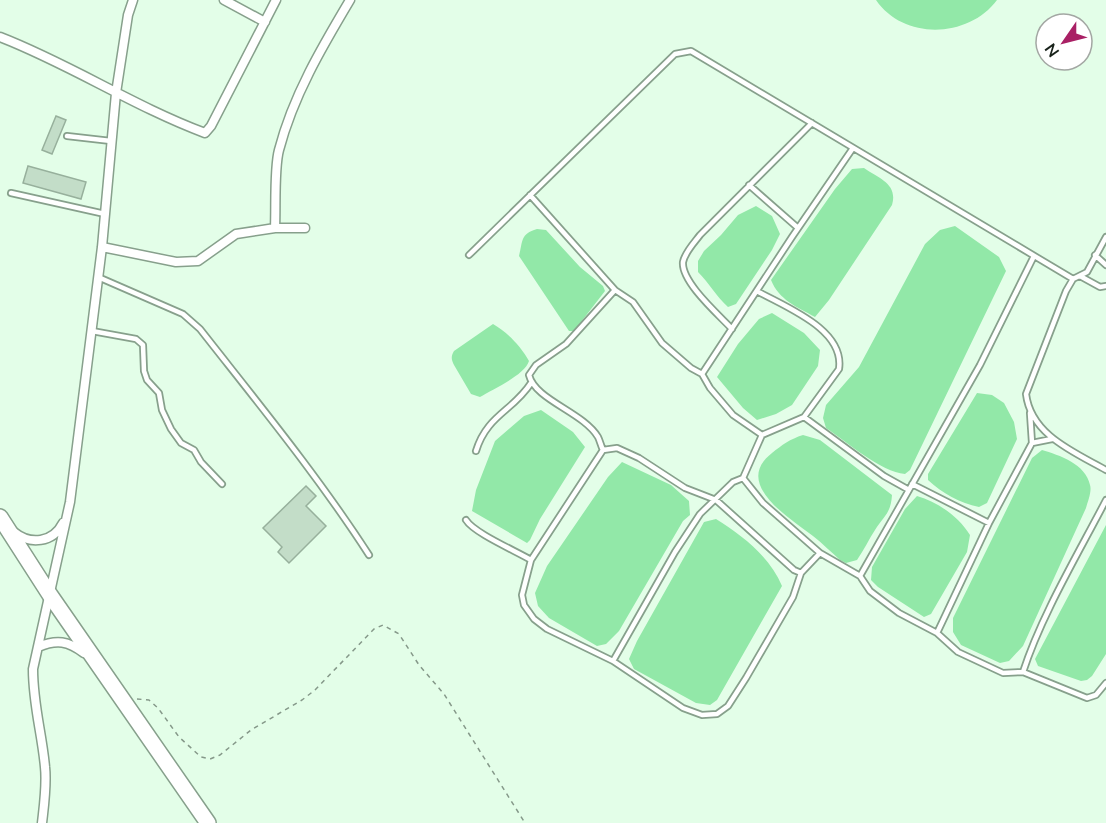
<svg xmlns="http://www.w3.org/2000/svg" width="1106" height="823" viewBox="0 0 1106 823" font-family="Mulish,sans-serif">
	<rect width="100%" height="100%" fill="#e3fee8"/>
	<!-- water -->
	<path fill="#92e8a8" d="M876,0H997C969,38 904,41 876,0Z
		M864,168C880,179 898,184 892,205L829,300L815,317C797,307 779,300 771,280L835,189L852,169Z
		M756,206L772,216L780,234L772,250L736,304L728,307C716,296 709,283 698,272V261L704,251L721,235L738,215Z
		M955,226L999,257L1006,271L910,470L905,474C881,472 847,442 826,428L823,418L826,405L859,367L925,244L940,230Z
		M537,229L546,230L580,267L603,286L605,291L574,331H569L519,256C523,241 520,234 537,229Z
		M772,313L804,333L820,350L818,366L792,405L776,414L757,420L743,408L717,377L738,344L759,319Z
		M493,324C507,332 521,346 529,361C525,375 493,389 480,397L471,394L454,365C451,359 451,356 454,351Z
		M977,393L992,395L1004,403L1014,422L1017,439L987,503L979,507C960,503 942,493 928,480V474Z
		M541,410L573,432L585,447L540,519L530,540L527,543L472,511L476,490L495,441L524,416Z
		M803,435L820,440L892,495C891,513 884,516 875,530C869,539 864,550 857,560L846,563L840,560C831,552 822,543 813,536C790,518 732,484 772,453C782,445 790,439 803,435Z
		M1042,450C1059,455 1086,464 1090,485C1092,491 1088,501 1086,508L1023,646L1009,661L1000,663L961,645L953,632V618L1032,458Z
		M622,462L671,485L689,501L690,515L683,521L619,631L606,644L597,646L549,618L538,606L535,593L547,566L608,477Z
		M917,496C938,502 959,517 970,535L967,552L931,614L924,617L878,587L871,580L872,567L905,509Z
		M716,519C742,535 770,557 782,586L717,700L710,705L696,703L634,669L629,659L637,641L704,522Z
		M1106,525V654L1092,676L1087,680L1081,681L1038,666L1035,659Z"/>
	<!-- building -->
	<path fill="#c3ddc8" stroke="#97b09c" stroke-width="1.5" d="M56,116L66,120L52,154L42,150Z
		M28,166L86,182L81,199L23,183Z
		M306,486L316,496L306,506L326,526L289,563L278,552L282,547L263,528Z"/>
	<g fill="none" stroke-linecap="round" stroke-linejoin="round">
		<defs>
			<path id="lane" d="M67,136L111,141
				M749,185L798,228
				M11,193L105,214
				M530,195L615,290L633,302L662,343L691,368L702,374L710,388L733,415L762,435L804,417L884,476L909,490
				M469,255L675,54L691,51L1073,279L1087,272L1106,237
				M1095,255L1106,265
				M1080,276L1100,287L1106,286
				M98,277L183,314L200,329C258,403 318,476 369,555
				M1073,279L1066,291L1026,394C1031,435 1074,452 1106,470
				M615,290L566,344L536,365L529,375C535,400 583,412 598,437C600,441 601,446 603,450L531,560L522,595L524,605L534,619L547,629L613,661L683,708L702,715L717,714L728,706L746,678L793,597L801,573L820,553
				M757,291C785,307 845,329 839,369L804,417
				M732,329C719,315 681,282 683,262C685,252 694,243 700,235L812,123
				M92,331L136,339L143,345L144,371L147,380L159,393L162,410L171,429L181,443L194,450L201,462L222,484
				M702,374L792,237L853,148
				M762,435L743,478L763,503L820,553L860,576L870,591L899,613L937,633L958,652L1003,673L1023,672L1087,698L1096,695L1106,683
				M1032,443L1052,439
				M603,450L617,448L639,458L685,488L716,500L794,570L801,573
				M476,451C487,415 513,411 531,383
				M912,484L989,523
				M466,520C474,533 516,551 531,560
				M860,576L980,365L1034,256
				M937,633L989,523L1032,443L1030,413
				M613,661L675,552L700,514L733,482L743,478
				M1023,672C1041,616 1078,554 1106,500"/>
			<path id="street" d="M224,0L265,22
				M0,37C70,64 133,106 205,133L211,126L276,0
				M275,228C276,207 274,168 279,150C293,96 322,47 350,0
				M102,247L176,262L198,261L236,234L275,228H305
				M14,532C30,545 53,543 63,523
				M38,647C57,639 68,641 84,653
				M42,823C44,805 47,785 45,767C42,733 33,705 33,669L70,502L102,247L116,93L128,15L133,0"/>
			<path id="highway" d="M0,517L50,595L208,823"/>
		</defs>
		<!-- lane casing -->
		<use href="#lane" stroke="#87a08c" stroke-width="8"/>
		<!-- street casing -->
		<use href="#street" stroke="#87a08c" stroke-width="11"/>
		<!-- highway casing -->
		<use href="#highway" stroke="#87a08c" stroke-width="18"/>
		<!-- path -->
		<path stroke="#859889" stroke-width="1.5" stroke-dasharray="4.5 4.5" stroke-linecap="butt" d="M137,699L149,700L158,708L179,737L201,757L210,759L220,755L251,730L302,700L315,690L374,629L383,625L399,634L419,665L444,694L525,823"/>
		<!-- lane -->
		<use href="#lane" stroke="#fff" stroke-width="4.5"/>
		<!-- street -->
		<use href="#street" stroke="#fff" stroke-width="8"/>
		<!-- highway -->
		<use href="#highway" stroke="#fff" stroke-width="15"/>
	</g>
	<!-- north arrow -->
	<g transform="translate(1064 42) rotate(235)"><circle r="28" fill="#ffffff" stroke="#a3a7a3" stroke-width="1.5"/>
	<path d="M0-4.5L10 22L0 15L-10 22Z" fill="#a92065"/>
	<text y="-9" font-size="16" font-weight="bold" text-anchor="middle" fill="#18221a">N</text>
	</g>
</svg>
